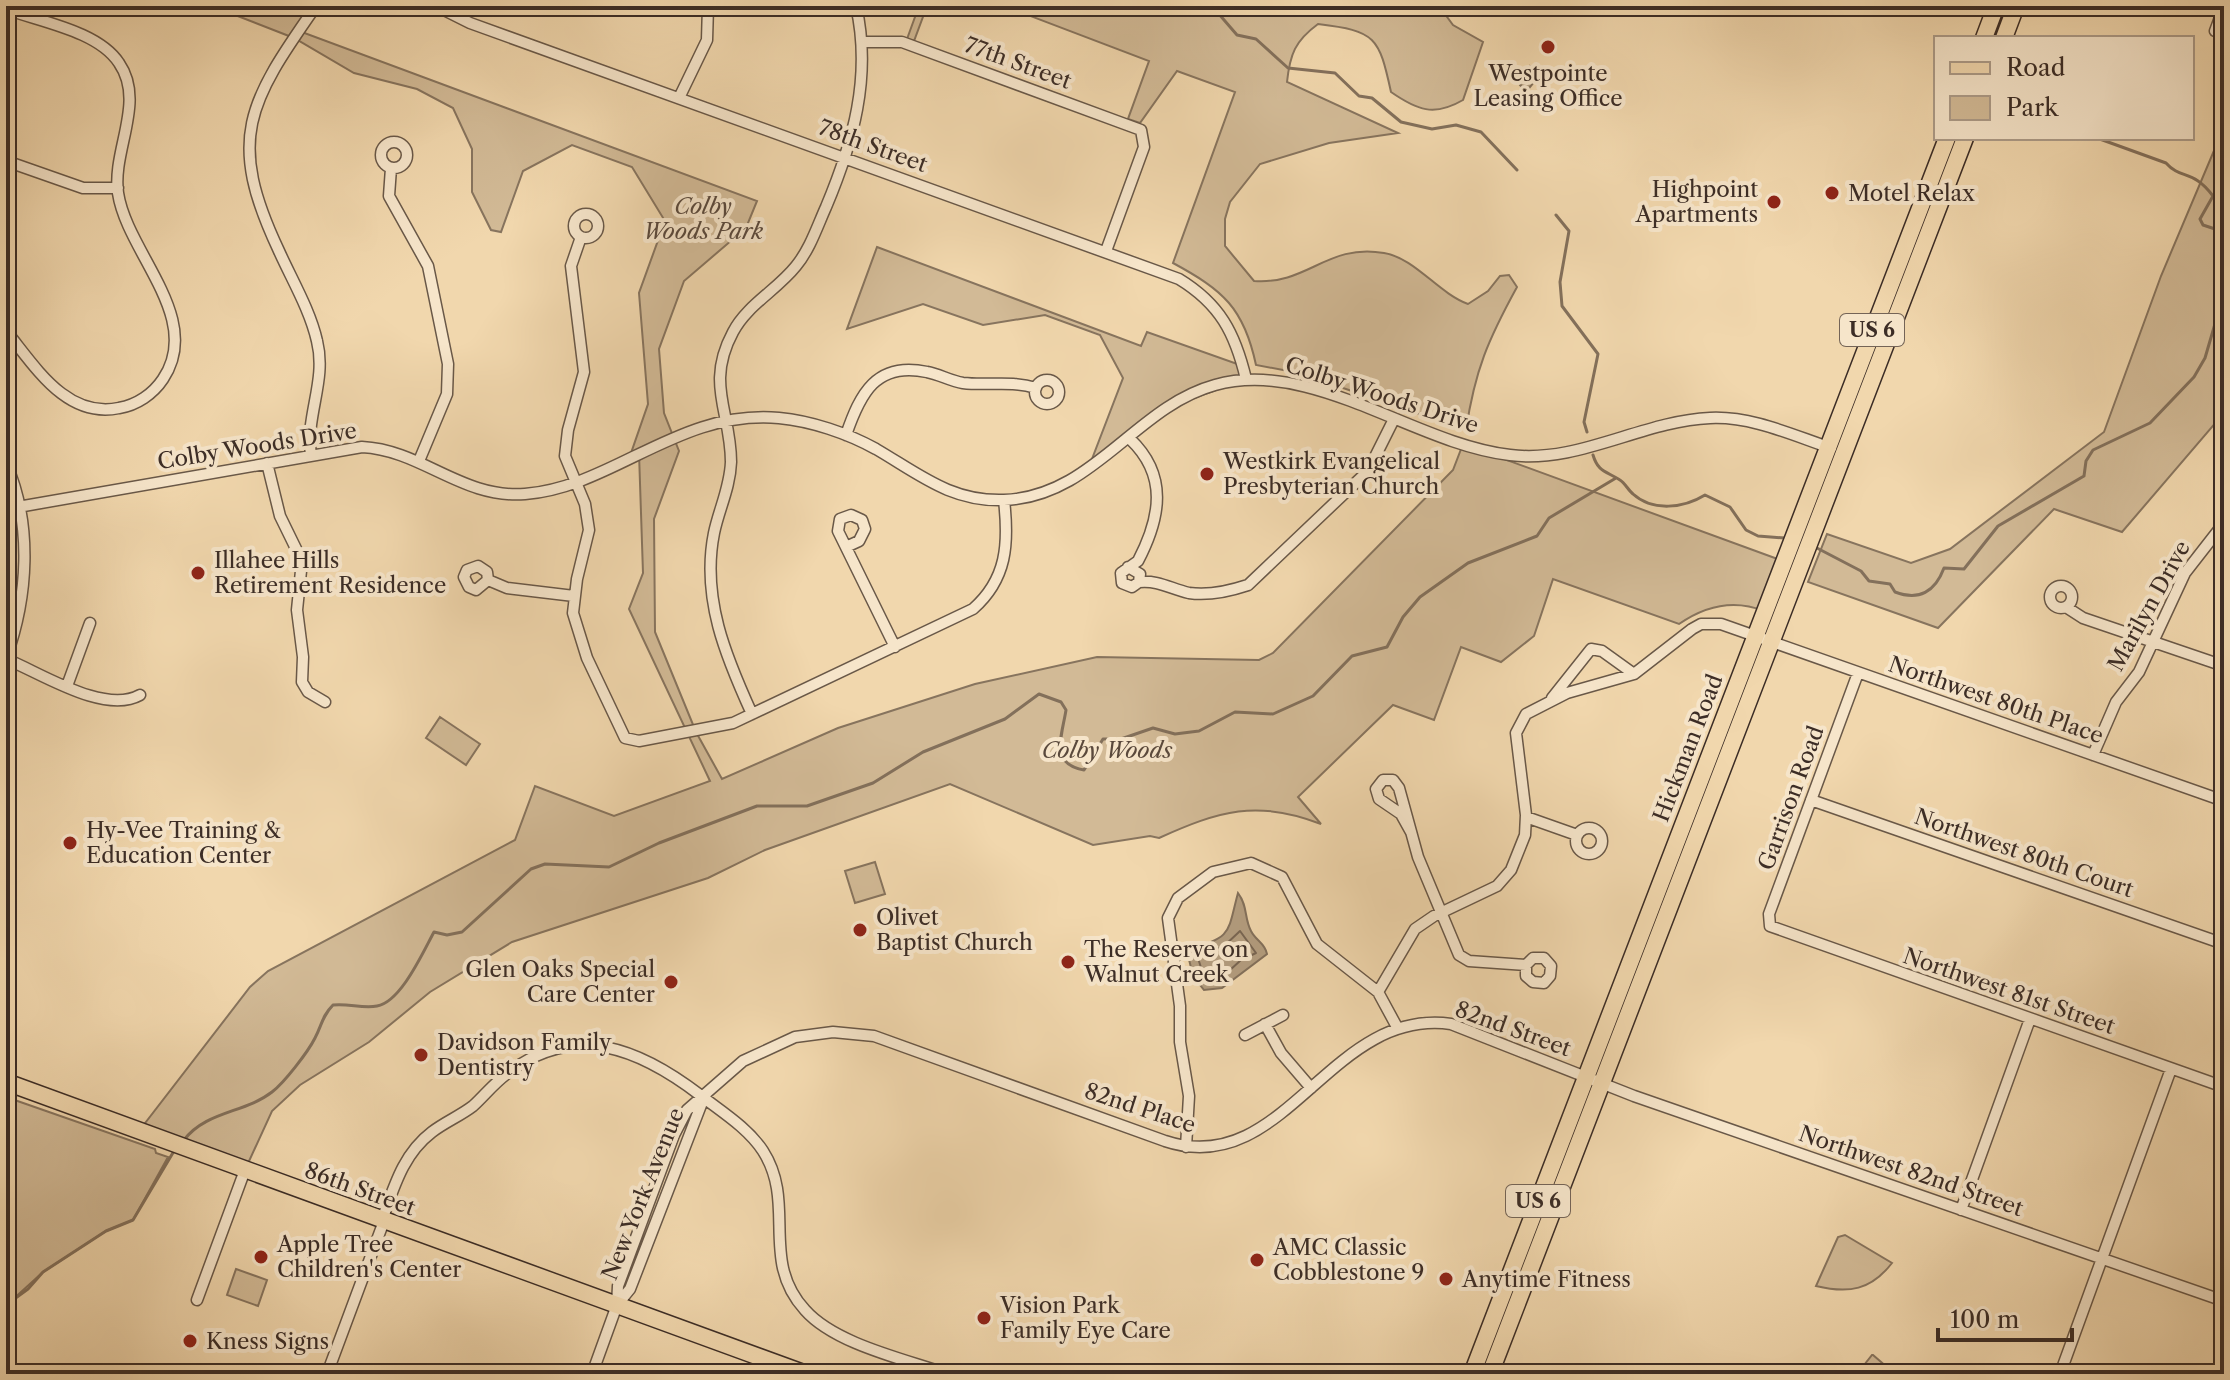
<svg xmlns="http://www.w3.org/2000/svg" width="2230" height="1380" viewBox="0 0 2230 1380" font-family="'Libre Caslon Text',serif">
	<rect width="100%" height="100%" fill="#f1d7ad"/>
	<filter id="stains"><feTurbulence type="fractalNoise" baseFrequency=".0025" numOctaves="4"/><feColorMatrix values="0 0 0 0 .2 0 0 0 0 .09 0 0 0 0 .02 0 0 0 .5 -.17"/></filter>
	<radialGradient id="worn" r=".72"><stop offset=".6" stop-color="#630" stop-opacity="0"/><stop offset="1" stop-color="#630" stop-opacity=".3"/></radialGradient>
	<!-- green -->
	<path fill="#d2ba96" stroke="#87745e" stroke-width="2" d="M212,6H316L299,31L757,201L746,228L684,281L659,349L664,413L679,451L654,519L655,632L696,732L722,779L838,728L975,684L1097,657L1259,660L1273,653L1453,470L1463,444L1783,561L1764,611C1734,599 1705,606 1679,624L1553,579L1534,636L1501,662L1461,647L1434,720L1393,705L1298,797L1321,824C1257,799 1219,811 1159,838L1150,836L1093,845L950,784L765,850L708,878L512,942L430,992L369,1042L300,1085L272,1111L245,1170L139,1131L250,987L268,971L515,840L535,786L614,816L710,781L629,609L643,573L639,453L630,456L648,404L639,293L665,221L632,167L572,145L523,171L501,232L491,230L472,192V149L453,108L417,89L354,73L294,38Z
		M919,6H927L914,41L907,39Z
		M1004,6H1439L1453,25L1483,42L1463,100C1434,117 1417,110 1391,92C1379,37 1376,31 1318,24C1295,41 1290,54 1287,82L1398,133L1329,143L1260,164L1230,202L1225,219V246L1254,281C1308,285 1327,243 1384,253C1415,258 1438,293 1468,304L1488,291L1500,276L1509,275L1517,287C1488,340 1475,370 1466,430L1299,373L1256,365C1244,308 1223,290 1173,263L1235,92L1177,71L1140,123L1128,119L1149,61Z
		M2224,127V413L2122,532L2054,509L1938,628L1808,582L1827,534L1911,563L1950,549L2104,432L2161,276Z
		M877,247L1141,346L1147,332L1243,366L1246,379L1175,405L1087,472L1123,378L1100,335L1045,315L983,325L923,304L847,329Z
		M440,717L480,744L466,765L426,738Z
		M875,862L885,894L855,903L845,871Z
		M6,1097L155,1149L156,1153L168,1157L133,1220L106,1231L43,1272L11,1301L6,1314Z
		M1845,1235L1892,1263C1871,1290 1849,1294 1816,1286L1838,1237Z
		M236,1269L267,1280L258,1306L227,1295Z
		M1872,1355H1873L1895,1374H1857Z"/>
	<!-- water -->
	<path fill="#b39d7f" stroke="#83705b" stroke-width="2" d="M1530,66L1538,71L1539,76L1526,92L1520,85Z
		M1238,893C1248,906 1244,918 1251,931C1256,941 1265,943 1267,954L1222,988L1204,990L1193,976L1187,951L1190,947C1233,940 1228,929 1238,893Z"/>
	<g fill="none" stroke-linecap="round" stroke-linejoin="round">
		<!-- shore -->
		<path stroke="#786552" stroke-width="2" d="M1240,931L1256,953L1241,960L1218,981L1205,980L1197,955L1223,947Z"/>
		<!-- stream -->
		<path stroke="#83705b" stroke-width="3" d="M1212,6L1237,35L1256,39L1288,68L1335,73L1359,96L1372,98L1401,122L1432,129L1456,125L1481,132L1517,170
			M2097,138L2166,163C2181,180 2193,169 2213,196L2200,219L2203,225L2224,232
			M1556,215L1569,231L1560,282L1562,306L1598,354L1584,422L1587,432
			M1593,455C1598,472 1606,471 1620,480C1625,483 1628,490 1633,494C1653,512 1684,508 1705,495L1730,507L1746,530L1758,536L1785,538
			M1815,547L1861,571L1869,581L1890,584L1895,592C1919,601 1935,592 1944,568L1964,569L1998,526L2084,476L2086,461L2093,450L2150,423L2194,377L2205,358L2217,317L2224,312
			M184,1140C206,1111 245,1113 272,1092C284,1083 308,1052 315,1038C322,1025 322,1016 333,1005C348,1003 363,1009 377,1006C401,1002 423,952 434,932L447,935L462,932L531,869L545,864L609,867L659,843L757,806H807L873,783L923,752L1005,719L1039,694L1061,702L1066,710C1062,736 1049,764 1084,770L1103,739H1121L1153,728L1175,734L1199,731L1235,712L1273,714L1313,696L1352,656L1387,647L1403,617L1420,597L1468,563L1537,536L1549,518L1616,478
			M6,1305L28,1289L43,1272L106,1231L133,1220L174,1151"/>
		<defs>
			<path id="minor" d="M436,6L470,23L1179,279C1220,304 1235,333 1246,379
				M6,9C41,22 98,31 119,63C146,102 112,150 118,193C127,253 204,318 163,379C153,394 137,405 119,408C66,419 35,366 6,331
				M2215,31L2224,7
				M862,42H902L1141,130L1144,147L1106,251
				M679,98L707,40L708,6
				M381 155a13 13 0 1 1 26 0a13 13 0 1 1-26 0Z
				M6,161L83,188H118
				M391,168L389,196L428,266L448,364L447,394L419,461
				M574 226a12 12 0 1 1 24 0a12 12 0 1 1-24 0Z
				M581,237L571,266L584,372L568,430L565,456L585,504L589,530L577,579L573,613L587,658L625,738L639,741L733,723L973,609C1007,579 1009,544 1004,500
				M1035 392a12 12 0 1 1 24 0a12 12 0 1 1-24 0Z
				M846,435C860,394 876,361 927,372C939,374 950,381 963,383C988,386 1010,380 1036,388
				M311,455C305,416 327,381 317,341C310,310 292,280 279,251C226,139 248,103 316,6
				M6,463C33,525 28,597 6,658
				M267,463L280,516L302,561L297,610L303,657L302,682L308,692L325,702
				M18,507L362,447C422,450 462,499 525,494C613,487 679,409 779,418C811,421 847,433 876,449C919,474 951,502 1004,500C1093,497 1135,407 1215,385C1313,358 1414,444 1510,455C1578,464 1642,421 1710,418C1752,416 1792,435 1831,448
				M846,547L859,541L865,529L862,520L851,515L840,519L838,531L895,647
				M1128,567L1140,574L1139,582L1132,587L1122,583L1121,573L1138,561C1161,517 1168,475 1130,439
				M488,580L476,590L469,587L464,577L467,570L478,566L487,572L488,580L507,588L574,596
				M1139,582C1159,580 1171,589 1189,593C1209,596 1230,591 1248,585L1368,471L1394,419
				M2050 597a11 11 0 1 1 22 0a11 11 0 1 1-22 0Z
				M2066,607L2083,618L2224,666
				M6,659C41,673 104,715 140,695
				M1858,673L1769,914L1770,926L2224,1087
				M67,686L90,623
				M1552,698L1591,649L1602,651L1634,674
				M752,714C726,657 701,598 714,533C719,509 730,488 731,462C731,412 705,384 733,332C747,305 777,290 796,266C810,249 817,227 826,207C853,143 872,76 856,6
				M2093,755L2116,702L2139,672L2185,573L2224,523
				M1811,800L2224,944
				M1526,817L1577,835
				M1576 841a13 13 0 1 1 26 0a13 13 0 1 1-26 0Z
				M1411,832L1401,814L1379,799L1376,789L1383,780H1393L1399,788L1418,857L1459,955L1469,961L1526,965L1533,958H1544L1551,966L1550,976L1544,983L1533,982L1526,976V965
				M1378,992L1415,929L1434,916L1497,886L1511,870L1525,835L1526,815L1516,733L1526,714L1567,693L1634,674L1692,629L1701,624H1721L2224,801
				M1265,1024L1281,1053L1311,1088
				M1245,1035L1283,1015
				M1186,1147L1189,1096L1180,1042V1006L1168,918L1178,898L1213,872L1251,863L1282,877L1317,944L1378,992L1397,1027
				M1961,1210L2030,1019
				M382,1220C394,1187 403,1154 432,1132C445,1122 460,1116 473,1106C485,1095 495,1082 508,1073C576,1021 641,1050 700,1095C722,1112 748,1128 763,1151C797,1204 759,1260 805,1310C835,1344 904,1359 947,1374
				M197,1300L245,1170
				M617,1305L630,1289L703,1100
				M327,1374L384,1221
				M592,1374L617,1305L618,1286L674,1135L687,1110L743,1061L795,1037L833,1032L874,1036L1165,1141C1285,1181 1329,1007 1451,1024L1634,1096L2224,1301
				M2060,1374L2171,1069"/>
			<path id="primary" d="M1984,38L1996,6
				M2004,38L2016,6
				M6,1082L806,1374
				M1472,1374L1947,138
				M1490,1374L1965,138"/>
		</defs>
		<!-- minor casing -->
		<use href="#minor" stroke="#695848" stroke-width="13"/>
		<!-- primary casing -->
		<use href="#primary" stroke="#3c2d26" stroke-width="19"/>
		<!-- minor -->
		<use href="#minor" stroke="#f6e5ca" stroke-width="10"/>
		<!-- primary -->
		<use href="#primary" stroke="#f1d7ad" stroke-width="16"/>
	</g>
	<!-- markers -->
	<g fill="#8f2418" stroke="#f6e5ca" stroke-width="3">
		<circle cx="1548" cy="47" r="8"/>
		<circle cx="1832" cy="193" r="8"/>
		<circle cx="1774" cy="202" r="8"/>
		<circle cx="1207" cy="474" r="8"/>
		<circle cx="198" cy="573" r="8"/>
		<circle cx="70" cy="843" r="8"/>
		<circle cx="860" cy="930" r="8"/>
		<circle cx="1068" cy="962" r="8"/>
		<circle cx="671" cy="982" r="8"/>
		<circle cx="421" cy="1055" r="8"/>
		<circle cx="261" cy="1257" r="8"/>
		<circle cx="1257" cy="1260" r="8"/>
		<circle cx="1446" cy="1279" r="8"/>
		<circle cx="984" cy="1318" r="8"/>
		<circle cx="190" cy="1341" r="8"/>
	</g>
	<g text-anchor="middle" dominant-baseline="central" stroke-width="8" stroke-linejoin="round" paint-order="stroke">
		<!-- shield labels -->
		<g fill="#f6e5ca" stroke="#746457" stroke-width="2">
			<rect x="1840" y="314" width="64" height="32" rx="6"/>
			<rect x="1506" y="1185" width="64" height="32" rx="6"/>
		</g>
		<g font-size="20" font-weight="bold" fill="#3c2d26">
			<text x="1872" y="330">US 6</text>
			<text x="1538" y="1201">US 6</text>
		</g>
		<!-- street labels -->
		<g font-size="22" fill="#3c2d26" stroke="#f6e5ca">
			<text transform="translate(1018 63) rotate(20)">77th Street</text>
			<text transform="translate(873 146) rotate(20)">78th Street</text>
			<text transform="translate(1382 395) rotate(18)">Colby Woods Drive</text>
			<text transform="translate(257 446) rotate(-9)">Colby Woods Drive</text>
			<text transform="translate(2149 606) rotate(-61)">Marilyn Drive</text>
			<text transform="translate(1996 700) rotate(19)">Northwest 80th Place</text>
			<text transform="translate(1688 748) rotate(-69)">Hickman Road</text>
			<text transform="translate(1791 798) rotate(-70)">Garrison Road</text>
			<text transform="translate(2024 853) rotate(19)">Northwest 80th Court</text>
			<text transform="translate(2009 991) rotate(19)">Northwest 81st Street</text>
			<text transform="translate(1513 1029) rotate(20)">82nd Street</text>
			<text transform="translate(1140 1108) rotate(18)">82nd Place</text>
			<text transform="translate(1911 1171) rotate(19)">Northwest 82nd Street</text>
			<text transform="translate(360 1189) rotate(20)">86th Street</text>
			<text transform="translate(643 1194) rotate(-68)">New York Avenue</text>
		</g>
		<!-- poi labels -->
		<g font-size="22" fill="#3c2d26" stroke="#f6e5ca" text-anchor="start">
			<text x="1548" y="73" text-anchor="middle">Westpointe<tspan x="1548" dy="25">Leasing Office</tspan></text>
			<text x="1758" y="189" text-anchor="end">Highpoint<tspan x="1758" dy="25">Apartments</tspan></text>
			<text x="1848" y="193">Motel Relax</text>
			<text x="1223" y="461">Westkirk Evangelical<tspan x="1223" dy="25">Presbyterian Church</tspan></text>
			<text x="214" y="560">Illahee Hills<tspan x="214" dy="25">Retirement Residence</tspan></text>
			<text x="86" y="830">Hy-Vee Training &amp;<tspan x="86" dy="25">Education Center</tspan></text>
			<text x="876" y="917">Olivet<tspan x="876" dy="25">Baptist Church</tspan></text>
			<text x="1084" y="949">The Reserve on<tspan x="1084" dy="25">Walnut Creek</tspan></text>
			<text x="655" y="969" text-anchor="end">Glen Oaks Special<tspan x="655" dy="25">Care Center</tspan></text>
			<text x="437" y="1042">Davidson Family<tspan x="437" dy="25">Dentistry</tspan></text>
			<text x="277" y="1244">Apple Tree<tspan x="277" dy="25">Children's Center</tspan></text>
			<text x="1273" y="1247">AMC Classic<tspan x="1273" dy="25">Cobblestone 9</tspan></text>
			<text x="1462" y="1279">Anytime Fitness</text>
			<text x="1000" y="1305">Vision Park<tspan x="1000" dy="25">Family Eye Care</tspan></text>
			<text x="206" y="1341">Kness Signs</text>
		</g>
		<!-- park labels -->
		<g font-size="22" font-style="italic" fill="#5a493c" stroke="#f6e5ca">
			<text x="703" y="206">Colby<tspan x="703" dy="25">Woods Park</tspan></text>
			<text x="1107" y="750">Colby Woods</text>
		</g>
	</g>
	<!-- margin -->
	<rect width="2230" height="1380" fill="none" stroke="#f1d7ad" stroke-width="32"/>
	<rect x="8" y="8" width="2214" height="1364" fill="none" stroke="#3c2d26" stroke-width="4"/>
	<rect x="16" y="16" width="2198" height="1348" fill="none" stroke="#3c2d26" stroke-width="2"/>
	<!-- legend -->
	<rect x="1934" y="36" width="260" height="104" fill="#f6e5ca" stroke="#ac9b88" stroke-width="2"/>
	<rect x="1950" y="62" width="40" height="12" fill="#f1d7ad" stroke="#ac9b88" stroke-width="2"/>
	<text x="2006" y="76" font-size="24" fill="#3c2d26">Road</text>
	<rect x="1950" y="96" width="40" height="24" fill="#d2ba96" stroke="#ac9b88" stroke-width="2"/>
	<text x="2006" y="116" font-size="24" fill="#3c2d26">Park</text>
	<!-- scale -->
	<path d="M1938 1328v12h134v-12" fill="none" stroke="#3c2d26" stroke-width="4"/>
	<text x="1950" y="1328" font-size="24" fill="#3c2d26" stroke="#f6e5ca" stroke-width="6" paint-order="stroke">100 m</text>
	<rect width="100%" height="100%" filter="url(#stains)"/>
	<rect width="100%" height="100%" fill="url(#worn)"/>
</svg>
